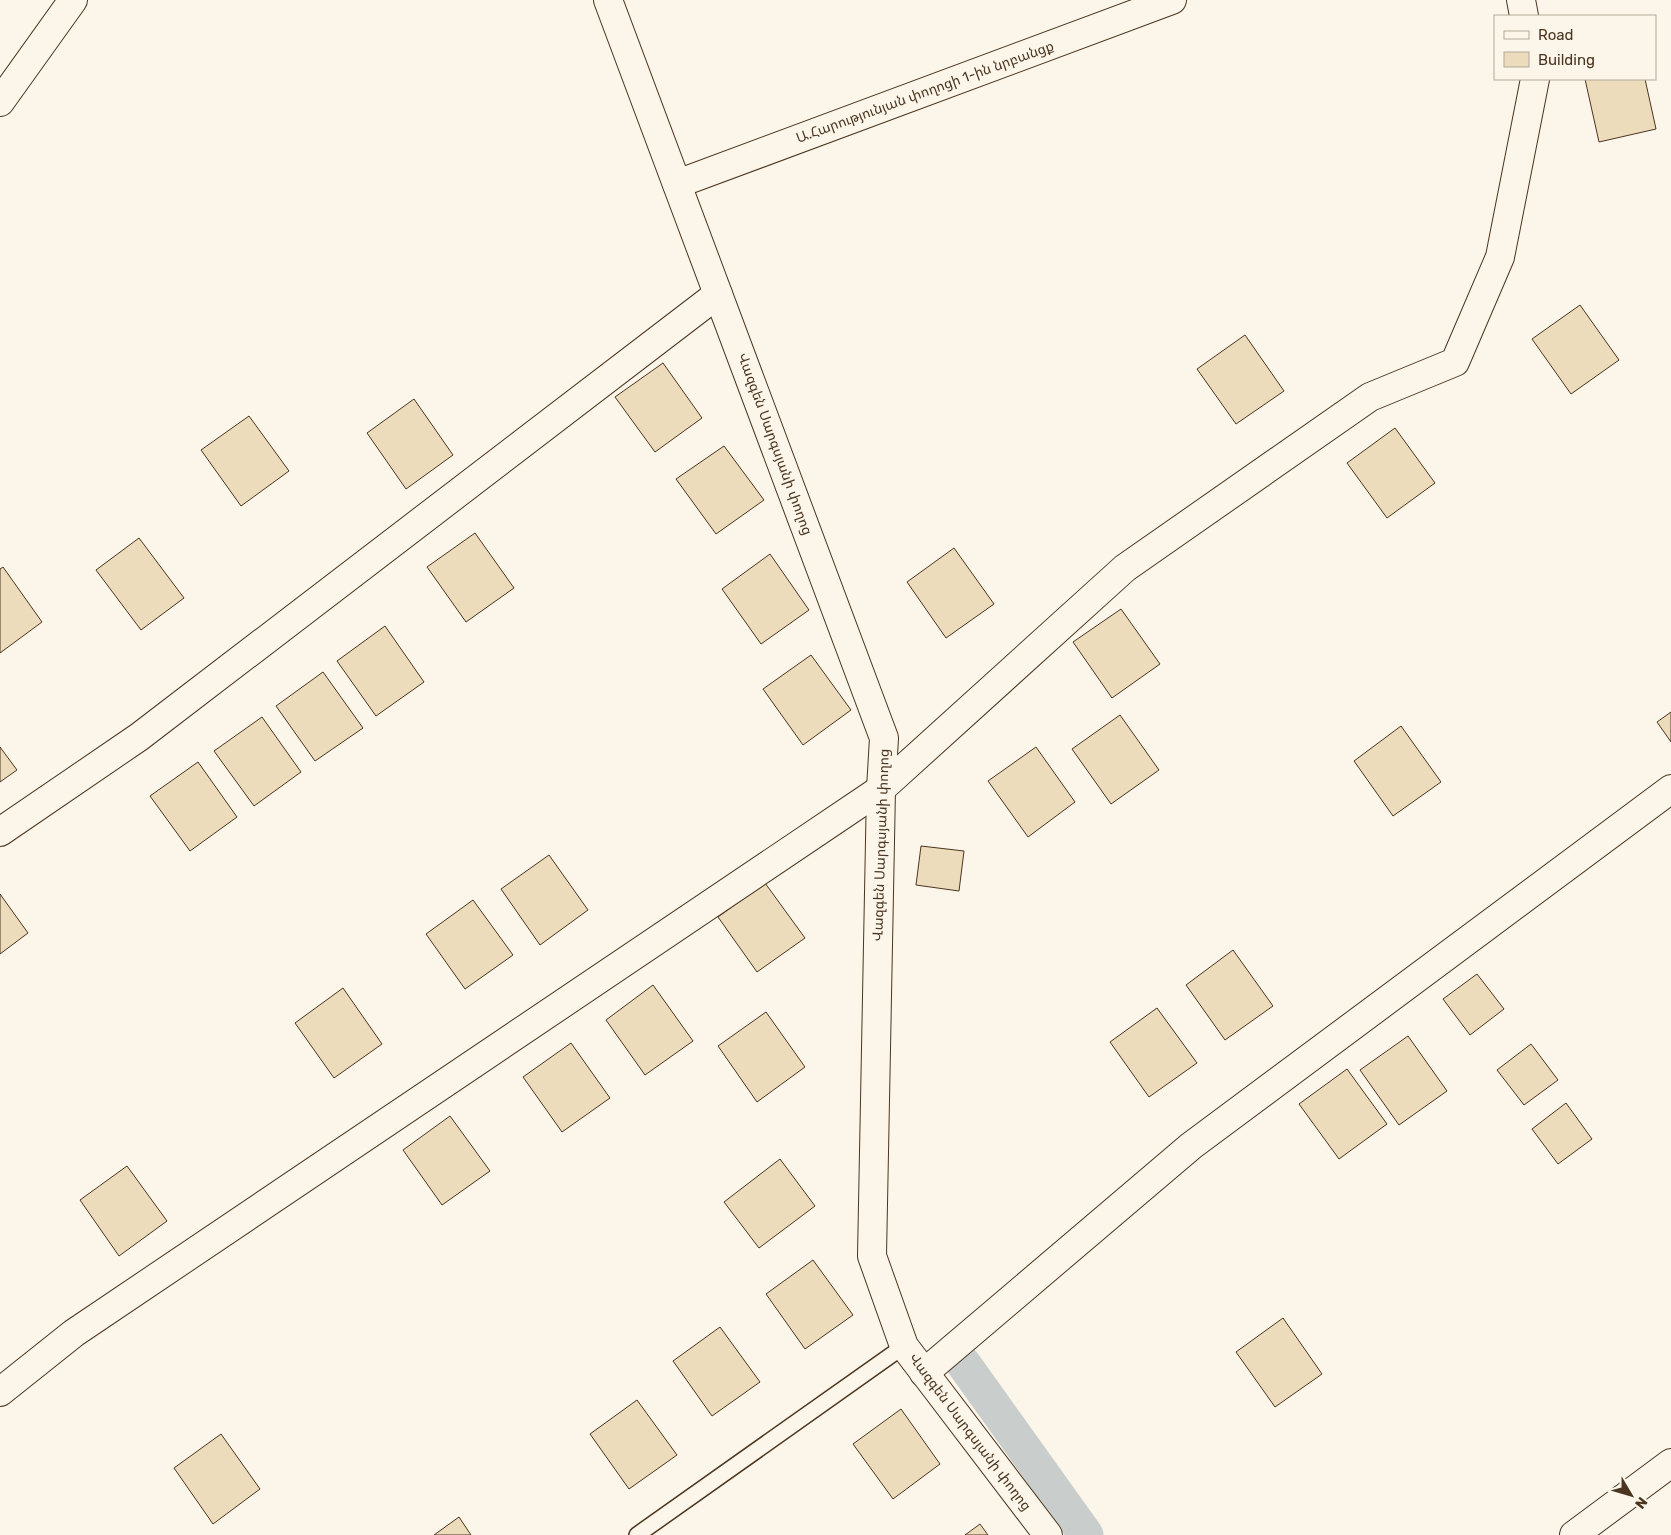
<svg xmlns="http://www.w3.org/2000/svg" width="1671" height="1535" viewBox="0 0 1671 1535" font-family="Rubik,'Noto Sans Armenian',sans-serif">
	<rect width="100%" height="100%" fill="#fbf6e9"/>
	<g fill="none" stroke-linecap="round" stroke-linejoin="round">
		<!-- canal -->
		<path stroke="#c9cecd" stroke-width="35" d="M963,1363L1086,1535"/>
	</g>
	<!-- building -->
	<path fill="#ecdcbc" stroke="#4a3520" d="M1585,79H1645L1656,129L1599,142Z
		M1580,305L1619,360L1571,394L1532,339Z
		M1245,335L1284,391L1236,424L1197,369Z
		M663,363L702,418L655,452L615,397Z
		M414,399L453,455L406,489L367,433Z
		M249,416L289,471L241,506L201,450Z
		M1395,428L1435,483L1387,518L1347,463Z
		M724,446L764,500L716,534L676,479Z
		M475,533L514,588L466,622L427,567Z
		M139,538L184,598L141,630L96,570Z
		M954,548L994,604L946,638L907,582Z
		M770,554L809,610L761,644L722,589Z
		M3,567L42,622L0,653V569Z
		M1121,609L1160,664L1112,698L1073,642Z
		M385,626L424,682L376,716L337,661Z
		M811,655L851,710L803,745L763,689Z
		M323,672L363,728L315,761L276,706Z
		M1671,712V742L1657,722Z
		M1120,715L1159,770L1111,804L1072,749Z
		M262,717L301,772L254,806L214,751Z
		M1401,726L1441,782L1393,816L1354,761Z
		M0,747L17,770L0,782Z
		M1036,747L1075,802L1028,837L988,781Z
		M198,762L237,817L190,851L150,796Z
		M921,846L964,851L959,891L916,885Z
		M549,855L588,910L540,945L501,889Z
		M765,883L805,938L757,972L718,917Z
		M0,894L28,933L0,954Z
		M473,900L513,955L465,989L426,934Z
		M1233,950L1273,1006L1225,1040L1186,985Z
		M1477,974L1504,1009L1470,1035L1443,999Z
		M653,985L693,1041L645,1075L606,1020Z
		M343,988L382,1044L334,1078L295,1023Z
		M1157,1008L1197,1063L1149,1097L1110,1042Z
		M766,1012L805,1067L757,1102L718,1046Z
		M1408,1036L1447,1091L1399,1125L1360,1070Z
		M571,1043L610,1098L562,1132L523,1077Z
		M1531,1044L1558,1080L1524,1105L1497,1070Z
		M1347,1069L1387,1124L1339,1159L1299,1104Z
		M1566,1103L1592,1139L1558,1164L1532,1129Z
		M450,1116L490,1171L442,1205L403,1150Z
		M780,1159L815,1206L759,1248L724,1202Z
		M127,1166L167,1221L119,1256L80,1200Z
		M813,1260L853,1315L805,1349L766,1294Z
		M1283,1318L1322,1374L1275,1407L1236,1352Z
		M720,1327L760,1382L712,1416L673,1361Z
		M637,1400L677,1455L629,1489L590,1434Z
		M901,1409L940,1464L893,1499L853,1444Z
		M221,1434L260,1489L213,1524L174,1468Z
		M459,1517L471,1535H434Z
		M980,1524L988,1535H965Z"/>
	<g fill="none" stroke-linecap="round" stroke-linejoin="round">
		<defs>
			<path id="service" d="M637,1535L904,1346"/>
			<path id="minor" d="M1521,0L1524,16
				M0,102L73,0
				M677,184L1172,0
				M0,832L139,737L718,294
				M924,1373L1191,1146L1671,789
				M0,1392L74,1333L881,789L1125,568L1370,397L1455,362L1500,257L1535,79
				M1574,1535L1671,1463"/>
			<path id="tertiary" d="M608,0L884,738L881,789L872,1256L904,1346L1048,1535"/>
		</defs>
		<!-- service casing -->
		<use href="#service" stroke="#4a3520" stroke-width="18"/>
		<!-- minor casing -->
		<use href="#minor" stroke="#4a3520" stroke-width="30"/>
		<!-- tertiary casing -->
		<use href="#tertiary" stroke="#4a3520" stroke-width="30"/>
		<!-- service -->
		<use href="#service" stroke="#fbf6e9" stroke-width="15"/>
		<!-- minor -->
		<use href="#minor" stroke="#fbf6e9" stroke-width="28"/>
		<!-- tertiary -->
		<use href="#tertiary" stroke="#fbf6e9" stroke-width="28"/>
	</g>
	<g text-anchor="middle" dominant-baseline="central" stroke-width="4" stroke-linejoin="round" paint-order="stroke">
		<!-- street labels -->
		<g font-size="14" fill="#4a3520" stroke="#fbf6e9">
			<text transform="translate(925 92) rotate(-20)">Ա.Հարությունյան փողոցի 1-ին նրբանցք</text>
			<text transform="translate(775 444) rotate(70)">Վազգեն Սարգսյանի փողոց</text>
			<text transform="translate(881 845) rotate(-88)">Վազգեն Սարգսյանի փողոց</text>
			<text transform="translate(970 1432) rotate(53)">Վազգեն Սարգսյանի փողոց</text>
		</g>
	</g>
	<!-- legend -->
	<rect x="1494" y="15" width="162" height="65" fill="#fbf6e9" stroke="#b4a999"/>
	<rect x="1504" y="31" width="25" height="8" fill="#fbf6e9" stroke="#b4a999"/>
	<text x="1538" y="40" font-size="15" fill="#4a3520">Road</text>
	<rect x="1504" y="52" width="25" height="15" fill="#ecdcbc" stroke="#b4a999"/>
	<text x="1538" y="65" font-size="15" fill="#4a3520">Building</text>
	<!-- north arrow -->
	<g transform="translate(1631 1495) rotate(128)" stroke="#fbf6e9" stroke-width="4" paint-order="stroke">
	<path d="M0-4L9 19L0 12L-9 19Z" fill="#4a3520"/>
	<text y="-8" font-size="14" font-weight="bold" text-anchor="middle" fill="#4a3520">N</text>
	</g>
</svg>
